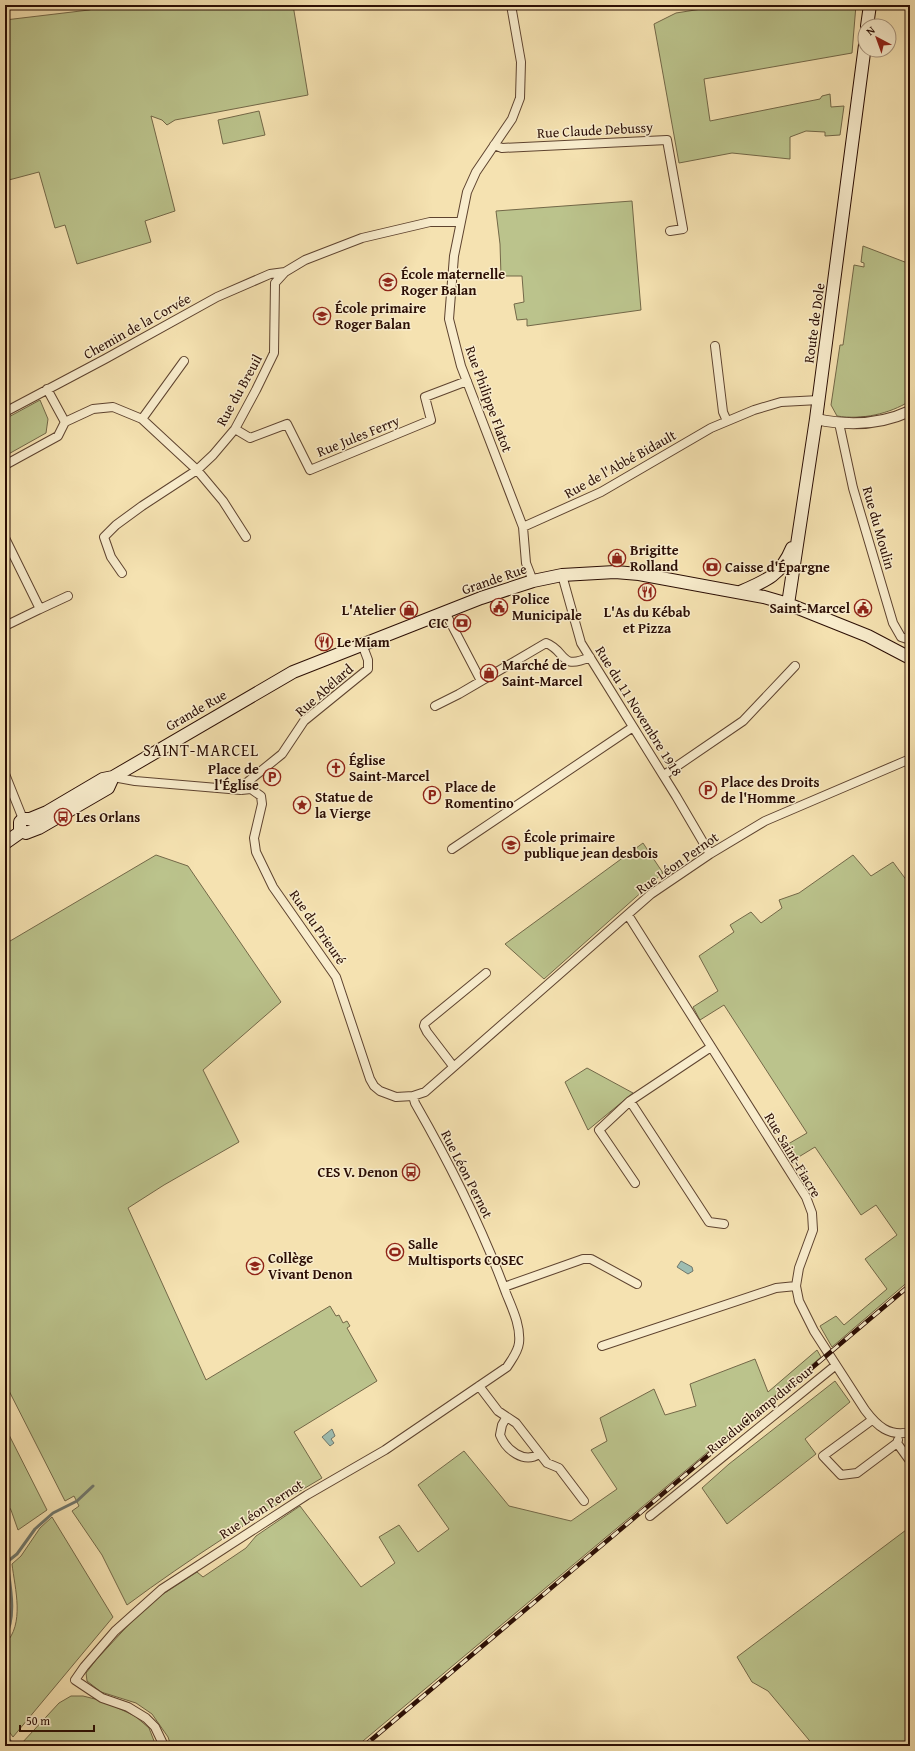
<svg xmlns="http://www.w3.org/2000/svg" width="915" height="1751" viewBox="0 0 915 1751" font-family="'Gentium Book Plus',serif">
	<rect width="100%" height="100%" fill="#f5e2b1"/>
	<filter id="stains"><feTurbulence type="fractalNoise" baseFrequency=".005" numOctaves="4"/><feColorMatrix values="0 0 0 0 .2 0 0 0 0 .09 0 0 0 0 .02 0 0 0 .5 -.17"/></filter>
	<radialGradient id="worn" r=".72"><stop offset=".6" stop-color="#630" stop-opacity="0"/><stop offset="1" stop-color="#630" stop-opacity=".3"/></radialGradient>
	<!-- green -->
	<path fill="#bbc38c" stroke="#736848" d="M108,5H293L308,95L175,120L167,125L162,120L151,116L175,211L145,221L151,242L77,264L65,225L55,228L39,172L5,181V20L89,10Z
		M727,5H856L852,53L704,79L710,121L820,99L822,96L830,94L831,107L844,106L840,135L825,136V132L806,131L790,137V159L732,153L679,163L654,24L676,13Z
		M259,111L265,135L223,144L218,120Z
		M632,201L641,310L527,326V319L517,320L514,304L524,302L522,276H501L500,244L496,211Z
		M863,246L910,264V401C889,414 862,420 837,416L831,405L840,345H843L854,265L864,267V263L861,262Z
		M40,400L48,419L46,433L5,456V419Z
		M643,843L663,873L544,979L505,944Z
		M156,855L188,866L281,1002L203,1070L239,1142L164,1185L128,1208L206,1380L330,1306L336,1316L339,1315L343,1323L347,1321L350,1326L347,1328L377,1381L294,1432L322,1478C255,1517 189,1559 127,1605L102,1555L72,1511L79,1506L74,1496L65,1501L5,1383V944Z
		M853,855L871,876L893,862L910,885V1280L832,1347L820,1326L836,1316L844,1325L887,1289L865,1259L897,1235L876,1205L861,1215L815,1147L797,1158L794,1164L783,1147L807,1133L724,1005L700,1020L693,1007L718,991L699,956L734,932L730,925L751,912L761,923L782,908L779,900L799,893Z
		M587,1068L633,1093L588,1130L565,1082Z
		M817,1350L821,1357L357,1746H171L168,1737L152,1714L136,1703L101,1692L87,1681L86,1673L96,1660L133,1620L157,1598L197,1572L203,1577L246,1548L256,1536L300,1506L361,1587L395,1563L379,1537L399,1525L418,1552L449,1529L418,1485L464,1451L509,1506L571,1521L617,1489L591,1450L607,1441L600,1418L654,1389L665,1415L696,1406L690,1384L755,1359L768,1392Z
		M835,1381L850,1402L805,1439L816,1454L727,1524L702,1488L729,1464Z
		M5,1427L47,1510L18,1530L11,1510L5,1500Z
		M52,1517L113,1617L13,1737L5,1726V1644C25,1624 15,1589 12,1564L21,1556L40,1528Z
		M910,1527V1746H814L768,1691L752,1682L737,1657Z
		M71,1696H83L103,1701L135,1716L149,1728L156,1746H24L21,1744L59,1703Z"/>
	<!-- water -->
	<path fill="#9dbdb1" stroke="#6f776c" d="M681,1261L692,1267L693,1271L688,1274L677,1267Z
		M332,1429L335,1436L331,1439L334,1443L330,1446L322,1437Z"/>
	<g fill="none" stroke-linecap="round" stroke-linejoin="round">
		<!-- stream -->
		<path stroke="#6f776c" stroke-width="3" d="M5,1637C17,1616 10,1585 7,1562L17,1554L35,1529L53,1513L77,1501L93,1486
			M5,1735L10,1741"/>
		<defs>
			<path id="minor" d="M511,5L521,62L520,98L512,119L476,172L467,192L454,256L449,319L461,366L523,527L526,563L533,581
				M494,145L502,148L667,140L683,229L670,231
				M715,346L723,412L727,421
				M5,412L105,359L217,297L270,274L285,272
				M142,419L184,361
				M65,422L93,409L113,407L142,419L197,470L223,501L246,537
				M839,423L853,488L893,623L901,637L910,640
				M235,429L250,438L287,424L310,470L431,420L425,397L467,381
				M5,465L58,436L65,422L47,389
				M523,527L601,492L711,428L754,410L781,402L819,400
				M5,538L40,609L5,626
				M122,573L111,557L104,537L116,525L142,506L197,470L213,455L235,429L256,390L274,353L275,283L285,272L305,260L362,238L430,222H460
				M562,575L581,643L676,796L710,854
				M40,609L68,596
				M445,612L481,681
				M435,706L459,694L546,643C567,651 559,671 590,657
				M5,774L23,819
				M664,775L743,721L795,666
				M113,777L135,781L241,790L251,789L261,796L262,804L254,838L256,852L273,887L336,977L370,1079L374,1086L380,1091L396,1097L413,1096L425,1092L651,894L710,854L765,821L910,759
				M241,790L245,784L282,754L304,721L368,669V660L362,644
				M452,849L633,727
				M628,915L806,1197L812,1213L813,1230L799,1268L796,1286L799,1301L814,1331L865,1410C877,1426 889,1437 910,1432
				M453,1066L427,1032L424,1026L425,1023L486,973
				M630,1101L709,1222L724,1224
				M635,1183L599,1130L630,1101L711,1047
				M504,1287L583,1259H591L637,1284
				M602,1346L776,1288L796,1286
				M479,1386L498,1411L516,1423L547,1463L559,1468L584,1501
				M506,1418L502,1425L500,1435C506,1450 524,1464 539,1454
				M872,1420L823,1456L841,1475L857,1473L897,1443
				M898,1440L897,1443L910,1461
				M650,1516L836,1365
				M164,1746L155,1727L146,1718L128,1707L102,1698L75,1680L84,1667L115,1631L162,1589L307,1495L385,1450L507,1367C512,1359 518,1352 519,1343C521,1326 512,1308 506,1293C482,1227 450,1164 415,1103L413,1096"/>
			<path id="tertiary" d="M816,419C848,426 880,425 910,411"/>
			<path id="secondary" d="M867,26L870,5
				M740,592C766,581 781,575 792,548
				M788,604L816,419L865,45
				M113,777L108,788L39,828L26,833L20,829V822L23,819H30L47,812L103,779L113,777L293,672L481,598L533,581L562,575L615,572L639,574L764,597L788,604L868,636L910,658
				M5,843L22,831"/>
		</defs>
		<!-- minor casing -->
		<use href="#minor" stroke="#5e432f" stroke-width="10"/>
		<!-- tertiary casing -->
		<use href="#tertiary" stroke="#5e432f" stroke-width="12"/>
		<!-- secondary casing -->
		<use href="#secondary" stroke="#2b0e04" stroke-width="14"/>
		<!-- minor -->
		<use href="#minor" stroke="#f8eccc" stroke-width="8"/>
		<!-- tertiary -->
		<use href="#tertiary" stroke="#f8eccc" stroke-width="10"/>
		<!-- secondary -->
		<use href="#secondary" stroke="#f8eccc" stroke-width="12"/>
		<defs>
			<path id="rail" d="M364,1746L910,1285"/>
		</defs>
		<!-- rail casing -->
		<use href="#rail" stroke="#2b0e04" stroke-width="4.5"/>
		<!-- rail -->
		<use href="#rail" stroke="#f8eccc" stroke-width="3" stroke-dasharray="9" stroke-linecap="butt"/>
	</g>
	<!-- icons -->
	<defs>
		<symbol id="school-ring" viewBox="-11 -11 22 22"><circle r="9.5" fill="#f8eccc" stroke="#8f2418" stroke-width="1.5"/><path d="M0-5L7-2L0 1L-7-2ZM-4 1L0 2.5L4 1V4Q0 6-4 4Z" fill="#8f2418"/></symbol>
		<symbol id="shop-ring" viewBox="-11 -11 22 22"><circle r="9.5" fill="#f8eccc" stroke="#8f2418" stroke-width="1.5"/><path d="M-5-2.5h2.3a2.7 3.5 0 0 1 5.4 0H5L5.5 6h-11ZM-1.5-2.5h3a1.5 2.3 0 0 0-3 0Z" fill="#8f2418"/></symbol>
		<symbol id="bank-ring" viewBox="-11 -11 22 22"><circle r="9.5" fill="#f8eccc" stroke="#8f2418" stroke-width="1.5"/><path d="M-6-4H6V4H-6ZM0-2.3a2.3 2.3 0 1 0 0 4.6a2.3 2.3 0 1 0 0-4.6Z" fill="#8f2418"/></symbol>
		<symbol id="restaurant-ring" viewBox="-11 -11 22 22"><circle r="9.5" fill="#f8eccc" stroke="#8f2418" stroke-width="1.5"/><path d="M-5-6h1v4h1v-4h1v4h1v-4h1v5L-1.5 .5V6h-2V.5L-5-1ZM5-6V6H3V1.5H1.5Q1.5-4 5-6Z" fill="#8f2418"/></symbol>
		<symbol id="civic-ring" viewBox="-11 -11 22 22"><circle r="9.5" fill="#f8eccc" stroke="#8f2418" stroke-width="1.5"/><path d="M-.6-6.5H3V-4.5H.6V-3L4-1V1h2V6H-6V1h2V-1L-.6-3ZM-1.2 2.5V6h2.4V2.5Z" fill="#8f2418"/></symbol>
		<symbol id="church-ring" viewBox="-11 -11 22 22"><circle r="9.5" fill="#f8eccc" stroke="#8f2418" stroke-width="1.5"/><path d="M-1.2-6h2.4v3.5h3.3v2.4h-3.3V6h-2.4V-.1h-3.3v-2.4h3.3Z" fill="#8f2418"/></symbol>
		<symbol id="parking-ring" viewBox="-11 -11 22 22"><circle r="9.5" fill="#f8eccc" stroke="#8f2418" stroke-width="1.5"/><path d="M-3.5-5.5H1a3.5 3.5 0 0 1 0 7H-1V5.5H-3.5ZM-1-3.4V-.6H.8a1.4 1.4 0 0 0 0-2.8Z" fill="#8f2418"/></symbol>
		<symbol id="sight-ring" viewBox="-11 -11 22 22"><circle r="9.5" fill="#f8eccc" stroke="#8f2418" stroke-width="1.5"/><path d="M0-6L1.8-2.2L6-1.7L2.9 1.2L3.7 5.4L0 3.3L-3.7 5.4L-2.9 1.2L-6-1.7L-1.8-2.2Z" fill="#8f2418"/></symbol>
		<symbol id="bus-ring" viewBox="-11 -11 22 22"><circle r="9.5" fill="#f8eccc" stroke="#8f2418" stroke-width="1.5"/><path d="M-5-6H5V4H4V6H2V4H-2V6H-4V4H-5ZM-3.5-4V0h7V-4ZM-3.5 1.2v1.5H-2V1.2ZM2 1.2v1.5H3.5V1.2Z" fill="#8f2418"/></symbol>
		<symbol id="stadium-ring" viewBox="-11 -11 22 22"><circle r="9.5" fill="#f8eccc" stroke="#8f2418" stroke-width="1.5"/><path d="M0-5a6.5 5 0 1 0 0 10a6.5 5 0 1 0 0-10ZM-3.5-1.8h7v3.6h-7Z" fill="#8f2418"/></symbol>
	</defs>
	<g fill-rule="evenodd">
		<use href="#school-ring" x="378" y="272" width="20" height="20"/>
		<use href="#school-ring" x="312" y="306" width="20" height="20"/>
		<use href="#shop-ring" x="607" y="548" width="20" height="20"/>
		<use href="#bank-ring" x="702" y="557" width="20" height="20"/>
		<use href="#restaurant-ring" x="637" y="582" width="20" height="20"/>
		<use href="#civic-ring" x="489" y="597" width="20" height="20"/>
		<use href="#civic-ring" x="853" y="598" width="20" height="20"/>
		<use href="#shop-ring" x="399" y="600" width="20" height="20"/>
		<use href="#bank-ring" x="452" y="613" width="20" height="20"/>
		<use href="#restaurant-ring" x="314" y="632" width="20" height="20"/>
		<use href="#shop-ring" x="479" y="663" width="20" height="20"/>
		<use href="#church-ring" x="326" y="758" width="20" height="20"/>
		<use href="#parking-ring" x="262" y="767" width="20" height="20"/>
		<use href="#parking-ring" x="698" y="780" width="20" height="20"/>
		<use href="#parking-ring" x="422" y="785" width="20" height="20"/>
		<use href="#sight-ring" x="292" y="795" width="20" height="20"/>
		<use href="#bus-ring" x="53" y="807" width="20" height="20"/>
		<use href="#school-ring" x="501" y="835" width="20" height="20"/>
		<use href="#bus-ring" x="401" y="1162" width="20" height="20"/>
		<use href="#stadium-ring" x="385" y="1242" width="20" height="20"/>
		<use href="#school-ring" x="245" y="1256" width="20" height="20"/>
	</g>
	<g text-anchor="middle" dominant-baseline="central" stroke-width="3" stroke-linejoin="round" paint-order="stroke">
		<!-- street labels -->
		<g font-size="14" fill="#2b0e04" stroke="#f8eccc">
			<text transform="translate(595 130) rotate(-3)">Rue Claude Debussy</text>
			<text transform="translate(814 323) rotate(-82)">Route de Dole</text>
			<text transform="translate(137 326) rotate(-29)">Chemin de la Corvée</text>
			<text transform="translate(239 390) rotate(-61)">Rue du Breuil</text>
			<text transform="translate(489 399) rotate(70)">Rue Philippe Flatot</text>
			<text transform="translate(358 436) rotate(-22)">Rue Jules Ferry</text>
			<text transform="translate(620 464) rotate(-29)">Rue de l'Abbé Bidault</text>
			<text transform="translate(879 528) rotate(74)">Rue du Moulin</text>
			<text transform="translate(494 579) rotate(-19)">Grande Rue</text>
			<text transform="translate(324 690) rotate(-41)">Rue Abélard</text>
			<text transform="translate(196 710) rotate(-30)">Grande Rue</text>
			<text transform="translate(639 711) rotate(58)">Rue du 11 Novembre 1918</text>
			<text transform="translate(677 863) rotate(-35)">Rue Léon Pernot</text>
			<text transform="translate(318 927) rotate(55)">Rue du Prieuré</text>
			<text transform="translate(793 1155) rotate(59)">Rue Saint-Fiacre</text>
			<text transform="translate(467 1174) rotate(63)">Rue Léon Pernot</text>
			<text transform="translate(760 1409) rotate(-39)">Rue du Champ du Four</text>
			<text transform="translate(261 1509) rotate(-33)">Rue Léon Pernot</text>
		</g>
		<!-- poi labels -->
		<g font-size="14" font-weight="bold" fill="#2b0e04" stroke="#f8eccc" text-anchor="start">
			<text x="401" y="274">École maternelle<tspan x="401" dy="16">Roger Balan</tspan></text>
			<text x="335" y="308">École primaire<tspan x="335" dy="16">Roger Balan</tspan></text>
			<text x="630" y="550">Brigitte<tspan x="630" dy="16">Rolland</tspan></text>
			<text x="725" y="567">Caisse d'Épargne</text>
			<text x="512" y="599">Police<tspan x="512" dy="16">Municipale</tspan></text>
			<text x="850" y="608" text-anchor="end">Saint-Marcel</text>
			<text x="396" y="610" text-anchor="end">L'Atelier</text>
			<text x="647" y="612" text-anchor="middle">L'As du Kébab<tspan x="647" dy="16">et Pizza</tspan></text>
			<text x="449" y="623" text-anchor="end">CIC</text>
			<text x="337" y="642">Le Miam</text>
			<text x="502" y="665">Marché de<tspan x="502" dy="16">Saint-Marcel</tspan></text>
			<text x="349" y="760">Église<tspan x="349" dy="16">Saint-Marcel</tspan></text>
			<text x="259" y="769" text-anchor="end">Place de<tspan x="259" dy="16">l'Église</tspan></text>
			<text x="721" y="782">Place des Droits<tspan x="721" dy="16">de l'Homme</tspan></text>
			<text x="445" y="787">Place de<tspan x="445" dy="16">Romentino</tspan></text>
			<text x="315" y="797">Statue de<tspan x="315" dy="16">la Vierge</tspan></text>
			<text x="76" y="817">Les Orlans</text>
			<text x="524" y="837">École primaire<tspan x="524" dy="16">publique jean desbois</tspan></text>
			<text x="398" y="1172" text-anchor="end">CES V. Denon</text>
			<text x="408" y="1244">Salle<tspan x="408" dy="16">Multisports COSEC</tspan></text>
			<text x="268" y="1258">Collège<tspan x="268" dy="16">Vivant Denon</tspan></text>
		</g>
		<!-- quarter labels -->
		<g font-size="16" letter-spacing="1" fill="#2b0e04" stroke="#f8eccc">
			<text x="201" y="750">SAINT-MARCEL</text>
		</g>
	</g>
	<!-- margin -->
	<rect width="915" height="1751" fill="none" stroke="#f5e2b1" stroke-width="20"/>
	<rect x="6" y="6" width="903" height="1739" fill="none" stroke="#2b0e04" stroke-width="2"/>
	<rect x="10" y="10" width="895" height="1731" fill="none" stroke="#2b0e04"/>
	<!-- north arrow -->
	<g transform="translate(877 38) rotate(319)"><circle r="19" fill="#f8eccc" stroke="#a6937c"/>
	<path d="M0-3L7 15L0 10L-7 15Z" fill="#8f2418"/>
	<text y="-6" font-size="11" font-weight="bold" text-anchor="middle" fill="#2b0e04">N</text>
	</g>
	<!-- scale -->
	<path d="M20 1725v6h74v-6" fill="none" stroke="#2b0e04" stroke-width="2"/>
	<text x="26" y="1725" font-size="12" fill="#2b0e04" stroke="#f8eccc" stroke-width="3" paint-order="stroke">50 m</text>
	<rect width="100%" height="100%" filter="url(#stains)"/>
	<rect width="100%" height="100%" fill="url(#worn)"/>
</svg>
